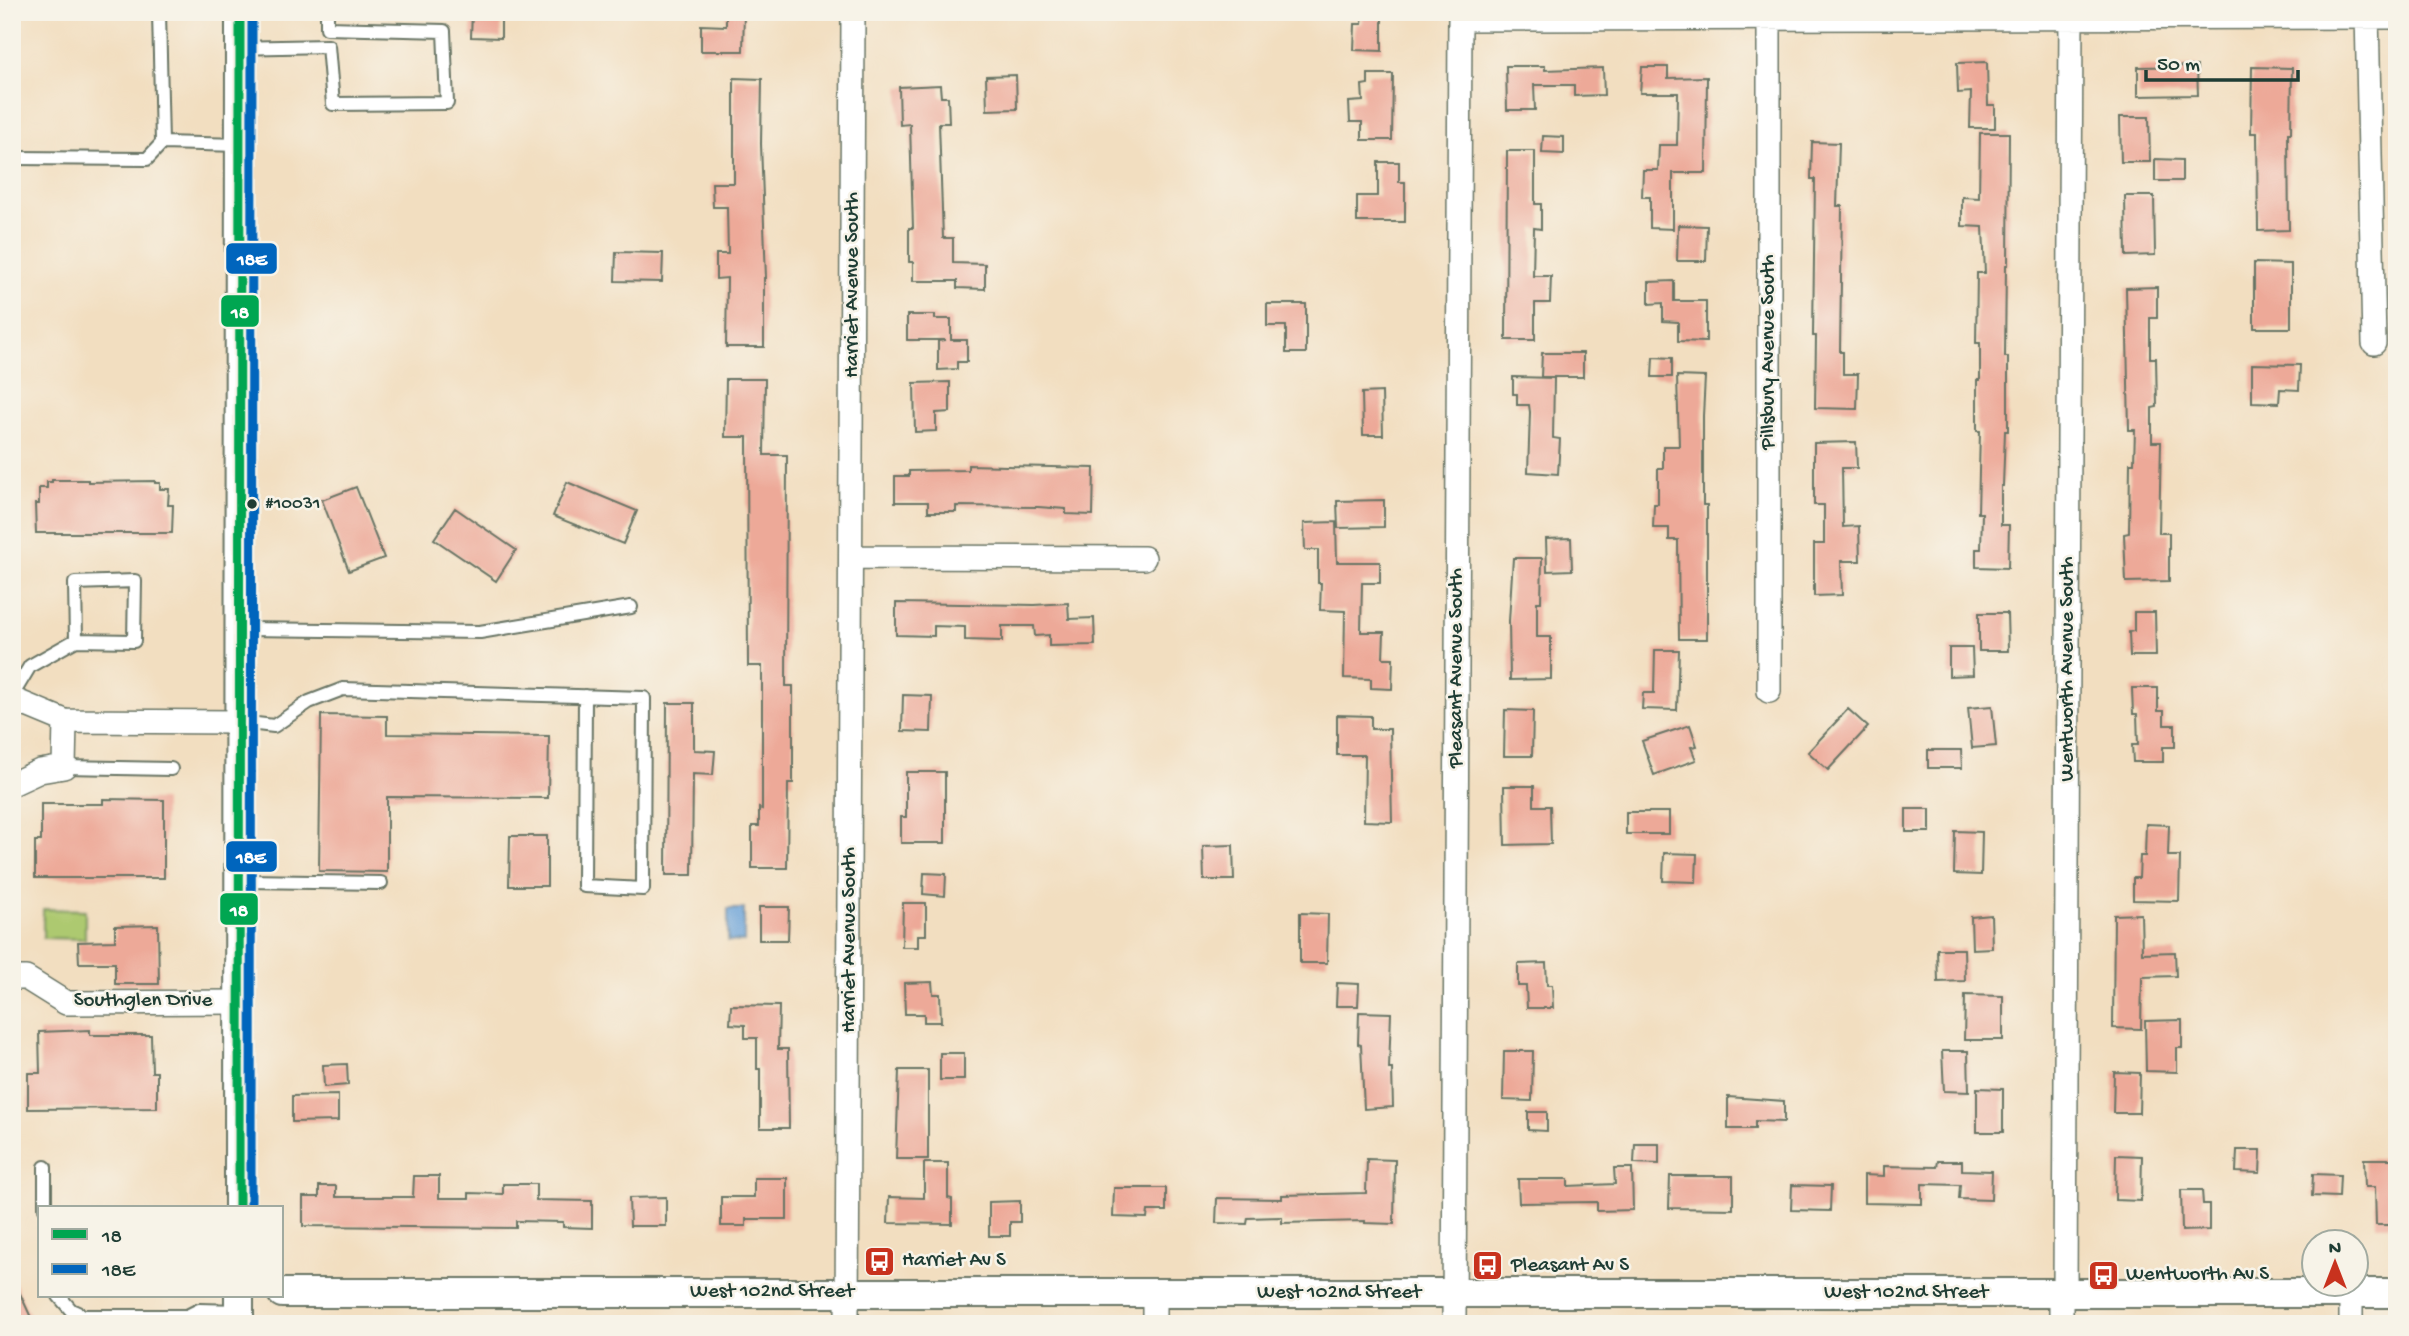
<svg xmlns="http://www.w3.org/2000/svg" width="2409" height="1336" viewBox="0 0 2409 1336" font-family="'Gochi Hand',sans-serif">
	<rect width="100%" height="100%" fill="#f7f3e8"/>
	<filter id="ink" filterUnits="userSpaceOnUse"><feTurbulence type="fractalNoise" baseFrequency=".0143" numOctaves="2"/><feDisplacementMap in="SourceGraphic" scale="14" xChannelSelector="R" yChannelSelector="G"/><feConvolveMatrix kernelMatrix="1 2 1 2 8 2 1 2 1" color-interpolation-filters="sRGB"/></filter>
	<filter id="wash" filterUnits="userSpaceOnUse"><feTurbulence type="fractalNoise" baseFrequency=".00686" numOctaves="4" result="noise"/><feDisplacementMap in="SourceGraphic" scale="28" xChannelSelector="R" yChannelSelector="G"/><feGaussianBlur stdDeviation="1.57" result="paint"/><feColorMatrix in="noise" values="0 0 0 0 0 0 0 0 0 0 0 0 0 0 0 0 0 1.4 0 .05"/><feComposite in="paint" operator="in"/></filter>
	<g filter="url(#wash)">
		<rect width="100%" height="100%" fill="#f2dec0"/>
		<!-- green -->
		<path fill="#adc96f" stroke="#668352" stroke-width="2" d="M43,909L85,910V939L43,938Z"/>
		<!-- water -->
		<path fill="#6aa2d8" stroke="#447086" stroke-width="2" d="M728,909H744V942L728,941Z"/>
		<g id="blocks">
			<!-- building -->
			<path fill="#eda998" d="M472,12H501V38L471,37Z
				M726,12H744L743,51H701V25L726,26Z
				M1363,12H1382V51L1354,50L1355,24H1362Z
				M1987,62L1988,105H1995V128H1970L1971,92L1958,93L1957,63Z
				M1506,66H1545V70L1603,68L1604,95L1574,96V85H1534L1535,110H1507Z
				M2197,66L2198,95L2138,96V67Z
				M1642,67H1668V78L1707,77L1706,173H1673V229L1650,228V197H1642L1643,170H1658L1659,145H1677L1678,93H1640Z
				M2252,67L2292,68L2291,133H2288L2289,230L2258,231L2257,133H2251Z
				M1368,74H1393L1392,140H1362V122H1350L1349,102L1363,101L1362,85L1368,84Z
				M1016,75L1017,109L987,110L986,76Z
				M734,78L762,79L761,144L766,278H764V347H726L727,278L716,279V254H728L727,207H713L712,183H734Z
				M940,85L941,97H948L949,123H939L943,238H953V263L985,264V289L957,288V281H913V262H909V228H913L910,124L900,125L899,87Z
				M2120,117H2149L2150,162H2121Z
				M1980,133H2009L2008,265H2006L2005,357H2008V431H2005L2003,486H2001V525H2009L2008,568L1976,567V549H1981L1982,513H1978L1980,431H1977V380H1980V343H1976L1977,273H1985L1983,227L1962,226V197L1979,198Z
				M1543,136L1564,137V154L1542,153Z
				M1812,142L1839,143L1837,206H1842L1840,352H1843V374H1858L1857,409L1815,408L1816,336H1813L1815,179H1811Z
				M1507,151H1535V204H1541V229L1534,228L1533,276H1551L1550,303H1535V340H1506Z
				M2155,159L2182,160V181H2155Z
				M1378,162H1399V182H1405V222H1357V196H1378Z
				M2125,196H2154L2155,255L2126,256Z
				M1678,225L1707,226L1706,261H1677Z
				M616,252L663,253L662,282L615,281Z
				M2254,263L2291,264V328H2254Z
				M1674,281V301H1706V342L1678,341V322L1663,321V303L1649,304V282Z
				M2157,287V318H2150V358H2156L2157,407L2152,408V442H2161L2159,533H2169V581L2126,582L2124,534L2129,533L2130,463H2134L2135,430H2129L2126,288Z
				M1267,304H1306V353H1286V326H1267Z
				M907,315H935V319H951V340H967V362H957V369L938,370V341L946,340H907Z
				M1542,353H1583V377H1541Z
				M1653,357L1672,358V377H1652Z
				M2252,364L2300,365L2299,390L2280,389L2279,403L2252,402Z
				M1677,376L1705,377L1703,416V505H1707V639H1679L1678,540H1669V528H1653L1654,504H1658V468H1663V446H1679Z
				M1513,377L1554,378L1553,438L1560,439L1558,474L1528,472L1530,412L1529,405H1517V394H1513Z
				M726,379H765L764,455H787L786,686H793V783H788L787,868H752V826H759V808L762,809V666H748L747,437H725Z
				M950,382V412L936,413V431L915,432L914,383Z
				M1382,392L1383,435H1363L1362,393Z
				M1856,442L1857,468H1842L1843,527L1859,526L1860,561H1841L1842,595L1814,596V544H1824V505H1814V443Z
				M968,465L1094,468L1093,515L1066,514V509L1038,507L956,506V512H928V502H895V476H909V471L968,470Z
				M52,480H88V482L155,481V483H160V489H169L168,505H173L172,533H36L35,504H39V488H47V482H52Z
				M567,482L637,511L623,544L553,516Z
				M356,487L384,558L349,571L322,500Z
				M1384,500V527L1338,528L1337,501Z
				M455,508L516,550L496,581L434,539Z
				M1336,522L1337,562H1380V583H1362L1361,632H1384L1383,658H1393L1392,689L1371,688V679L1344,678L1345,611L1320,610L1321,583H1318V550H1305L1304,523Z
				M1571,538L1572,570L1547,571L1546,539Z
				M1513,558H1542L1541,602H1537V637H1551V679L1510,680L1509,621Z
				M896,603L1034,605L1068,603L1069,619L1094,618L1095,645L1049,646V635L1035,636L1034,626H1002V641L965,640V627L934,626V636L896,635Z
				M2134,612H2155L2156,656H2130L2129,632L2134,631Z
				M1979,613H2007L2008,651H1979Z
				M1949,648H1972L1973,675L1949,676Z
				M1655,650H1679L1677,710L1642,709L1643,693H1654Z
				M2132,688H2158V711H2164V725H2175V747H2163V762H2133L2132,745H2138L2137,714H2133Z
				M903,695L932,696L931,732L902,731Z
				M667,703H694V750L715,751L713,775L693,774L692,875H666Z
				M1992,706L1996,746L1972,748L1968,708Z
				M1848,709L1868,727L1828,770L1808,752Z
				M1505,710L1533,711L1532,756H1504Z
				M321,715L387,716V734L549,736L548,798L387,797V872L319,871Z
				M1337,715L1371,716V729H1390L1392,822L1364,821L1365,755H1337Z
				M1690,725L1697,746L1691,747L1696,760L1654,775L1642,741Z
				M1928,750H1961L1962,768H1928Z
				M906,772H945V843H901V817H906Z
				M1504,786H1534V806H1550L1551,844L1505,845Z
				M103,799L164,800V878H35V841H41V804H103Z
				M1906,809H1930V832H1906Z
				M1626,812H1669V834H1626Z
				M2146,824L2169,825L2168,856H2180L2179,901L2133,900V878H2139L2140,856H2145Z
				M1955,831L1982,832L1981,875L1954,874Z
				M510,836H547V886H509Z
				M1233,845L1234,880H1204L1203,846Z
				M1664,853L1697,854L1696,882L1663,881Z
				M924,873L946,874L945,896L923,894Z
				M903,903H926V935H918V947H902Z
				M759,907H789L788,940H759Z
				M1300,913L1328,914L1327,963H1300Z
				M2141,914L2142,953L2175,952L2176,976L2142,977L2141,1029L2113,1028L2114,915Z
				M1991,915L1992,948L1972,949L1971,917Z
				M158,925L159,984H115V963H79L78,942L115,941V926Z
				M1937,949H1964L1965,981L1938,982Z
				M1546,963L1547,985H1552L1553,1008H1527L1526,986H1518V964Z
				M932,982L933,994H940L941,1022H924V1014H905L904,983Z
				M1337,983L1359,984L1358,1006H1336Z
				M1965,995L2003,996V1040H1964Z
				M731,1005L779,1006L778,1049H788L789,1128H760V1069H757V1038H745V1025L730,1024Z
				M1359,1012L1391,1013L1389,1069H1392L1393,1107L1364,1109L1361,1045L1358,1044Z
				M2182,1020V1048H2177V1072L2146,1071L2145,1021Z
				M90,1030V1035H151L152,1072H157V1108L28,1109V1073H40L39,1032Z
				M1504,1051H1533L1532,1101L1503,1100Z
				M1942,1051H1968L1969,1092L1944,1091Z
				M940,1053H964V1080H940Z
				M347,1064L348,1085L324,1087L323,1065Z
				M899,1070H928V1159H896Z
				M2114,1072L2140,1073L2139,1113H2113Z
				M1977,1088L2003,1089V1132H1977Z
				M338,1095V1121L292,1122V1096Z
				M1728,1097L1784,1101V1122L1755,1121V1129H1728Z
				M1528,1112H1547V1131L1528,1130Z
				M1635,1144H1659V1164L1634,1163Z
				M2237,1150H2261L2260,1173L2236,1172Z
				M2116,1155L2142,1156L2141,1201L2115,1200Z
				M1367,1159L1395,1160L1394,1224L1365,1223V1221L1282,1223V1217L1248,1218L1247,1224L1216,1223L1217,1198L1282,1199V1195L1366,1193Z
				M2364,1159H2397V1225H2376L2375,1187H2365Z
				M1938,1161H1962V1170L1992,1171L1991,1200L1959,1199L1960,1185L1922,1184V1204L1864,1203V1175L1884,1176V1166L1937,1167Z
				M924,1163H948V1198L952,1199V1224L888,1223L889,1197L924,1198Z
				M1614,1168H1632L1633,1210L1597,1211V1202L1519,1203L1518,1179H1568V1186L1615,1184Z
				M2313,1174L2340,1175L2339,1197L2312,1196Z
				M414,1176H439V1198H469V1193L503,1194V1184H536V1200L592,1201V1228L563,1227V1222L516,1221V1228L303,1226V1197H319V1186H336V1197H413Z
				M1670,1176H1733V1209L1669,1208Z
				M754,1178H787V1219H746V1226H721V1197H754Z
				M1792,1185L1831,1186L1830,1211L1791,1210Z
				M1114,1188H1166V1211H1148L1147,1218L1113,1217Z
				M2181,1190H2202L2203,1204H2209V1230L2182,1231Z
				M666,1197V1226H630L629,1198Z
				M1020,1201V1222H1010V1236H989V1202Z
				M12,1276L34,1324H12Z"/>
		</g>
	</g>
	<g filter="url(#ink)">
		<use href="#blocks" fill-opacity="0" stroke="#697565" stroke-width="2"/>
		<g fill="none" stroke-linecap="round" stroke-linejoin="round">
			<defs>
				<path id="service" d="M159,12L162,143
					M240,48L328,46L333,104L447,103L444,31L327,28V12
					M12,158L147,159L162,143L240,145
					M240,629L480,632L631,607
					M12,696L30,666L76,640L134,641L135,581L75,583L76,640
					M240,722L274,726L309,702L343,689L644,698L643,889L584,886L585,696
					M64,767L171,769
					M240,881L381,883
					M45,1167V1208
					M59,1296L71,1310L84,1316H187L199,1310L239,1311"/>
				<path id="minor" d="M2367,12L2374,343
					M1460,19L2397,17
					M852,557L1144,558
					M1769,691V12
					M12,699L65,721L239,722
					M12,784L40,771L64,767L65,721
					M12,978H26L66,1003L239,1002
					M2351,1293V1324
					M847,1324L853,12
					M1154,1324V1293
					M1454,1324L1460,12
					M2061,1324V1298L2065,1293L2071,12"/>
				<path id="tertiary" d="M239,1208L240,12
					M282,1293H2397
					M239,1324V1296"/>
			</defs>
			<!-- service casing -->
			<use href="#service" stroke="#697565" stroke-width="16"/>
			<!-- minor casing -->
			<use href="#minor" stroke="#697565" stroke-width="26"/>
			<!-- tertiary casing -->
			<use href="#tertiary" stroke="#697565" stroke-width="32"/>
			<!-- service -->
			<use href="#service" stroke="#fff" stroke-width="12"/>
			<!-- minor -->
			<use href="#minor" stroke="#fff" stroke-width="23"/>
			<!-- tertiary -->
			<use href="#tertiary" stroke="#fff" stroke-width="28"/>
			<defs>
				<path id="bus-1" d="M239,1208L240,12"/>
				<path id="bus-2" d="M251,1208L252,12"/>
			</defs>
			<!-- bus-1 casing -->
			<use href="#bus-1" stroke="#f7f3e8" stroke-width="14"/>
			<!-- bus-2 casing -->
			<use href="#bus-2" stroke="#f7f3e8" stroke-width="14"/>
			<!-- bus-1 -->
			<use href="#bus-1" stroke="#00a651" stroke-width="9"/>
			<!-- bus-2 -->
			<use href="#bus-2" stroke="#0065bd" stroke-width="9"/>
		</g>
	</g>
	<!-- icons -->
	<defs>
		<symbol id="bus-square" viewBox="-11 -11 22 22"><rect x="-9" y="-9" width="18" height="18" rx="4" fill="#c8321e" stroke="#f7f3e8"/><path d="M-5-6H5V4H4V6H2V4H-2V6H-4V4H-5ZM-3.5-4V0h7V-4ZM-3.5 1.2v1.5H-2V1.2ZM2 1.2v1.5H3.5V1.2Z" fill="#fff"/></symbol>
	</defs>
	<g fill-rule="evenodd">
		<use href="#bus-square" x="862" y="1244" width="35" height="35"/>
		<use href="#bus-square" x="1470" y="1248" width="35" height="35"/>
		<use href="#bus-square" x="2086" y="1258" width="35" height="35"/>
	</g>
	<!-- markers -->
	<circle fill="#1f3d34" stroke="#f7f3e8" stroke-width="2.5" cx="252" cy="504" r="6"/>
	<g text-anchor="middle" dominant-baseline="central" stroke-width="5" stroke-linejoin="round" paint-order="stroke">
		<!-- bus labels -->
		<g font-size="19" fill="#1f3d34" stroke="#f7f3e8" text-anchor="start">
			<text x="265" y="504">#10031</text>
		</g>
		<!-- street labels -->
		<g font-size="21" fill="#1f3d34" stroke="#f7f3e8">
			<text transform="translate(853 285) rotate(-90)">Harriet Avenue South</text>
			<text transform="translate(1769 352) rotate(-90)">Pillsbury Avenue South</text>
			<text transform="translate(1457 668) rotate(-90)">Pleasant Avenue South</text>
			<text transform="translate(2068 669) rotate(-90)">Wentworth Avenue South</text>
			<text transform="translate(850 940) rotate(-90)">Harriet Avenue South</text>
			<text x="143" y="1001">Southglen Drive</text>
			<text x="772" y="1292">West 102nd Street</text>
			<text x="1339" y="1293">West 102nd Street</text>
			<text x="1906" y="1293">West 102nd Street</text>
		</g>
		<!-- poi labels -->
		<g font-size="21" fill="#1f3d34" stroke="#f7f3e8" text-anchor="start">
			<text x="902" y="1261">Harriet Av S</text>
			<text x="1511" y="1266">Pleasant Av S</text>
			<text x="2126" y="1275">Wentworth Av S</text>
		</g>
	</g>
	<g stroke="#f7f3e8" stroke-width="2.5">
		<rect x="225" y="242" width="53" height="33" rx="7" fill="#0065bd"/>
		<rect x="220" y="294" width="40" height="34" rx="7" fill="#00a651"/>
		<rect x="225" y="840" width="53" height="33" rx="7" fill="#0065bd"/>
		<rect x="219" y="892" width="40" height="34" rx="7" fill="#00a651"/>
	</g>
	<g font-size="19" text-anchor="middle" font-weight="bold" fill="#fff">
		<text x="252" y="265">18E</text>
		<text x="240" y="318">18</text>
		<text x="251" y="863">18E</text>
		<text x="239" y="916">18</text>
	</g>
	<!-- margin -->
	<rect width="2409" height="1336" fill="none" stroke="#f7f3e8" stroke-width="42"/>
	<!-- legend -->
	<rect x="38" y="1206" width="245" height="91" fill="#f7f3e8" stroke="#a1aaa0" stroke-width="2"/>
	<rect x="52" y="1229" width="35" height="10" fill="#00a651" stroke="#a1aaa0" stroke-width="2"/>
	<text x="102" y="1242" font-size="21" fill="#1f3d34">18</text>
	<rect x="52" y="1264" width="35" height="10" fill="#0065bd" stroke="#a1aaa0" stroke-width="2"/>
	<text x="102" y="1276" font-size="21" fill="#1f3d34">18E</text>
	<!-- north arrow -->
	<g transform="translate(2335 1263)"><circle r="33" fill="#f7f3e8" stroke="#a1aaa0" stroke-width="2"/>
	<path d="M0-5L12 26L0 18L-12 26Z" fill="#c8321e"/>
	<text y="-10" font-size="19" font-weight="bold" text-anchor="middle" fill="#1f3d34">N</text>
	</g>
	<!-- scale -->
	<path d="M2146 70v10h152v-10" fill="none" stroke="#1f3d34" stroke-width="3.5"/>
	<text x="2157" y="70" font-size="21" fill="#1f3d34" stroke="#f7f3e8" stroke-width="5" paint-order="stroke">50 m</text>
</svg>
